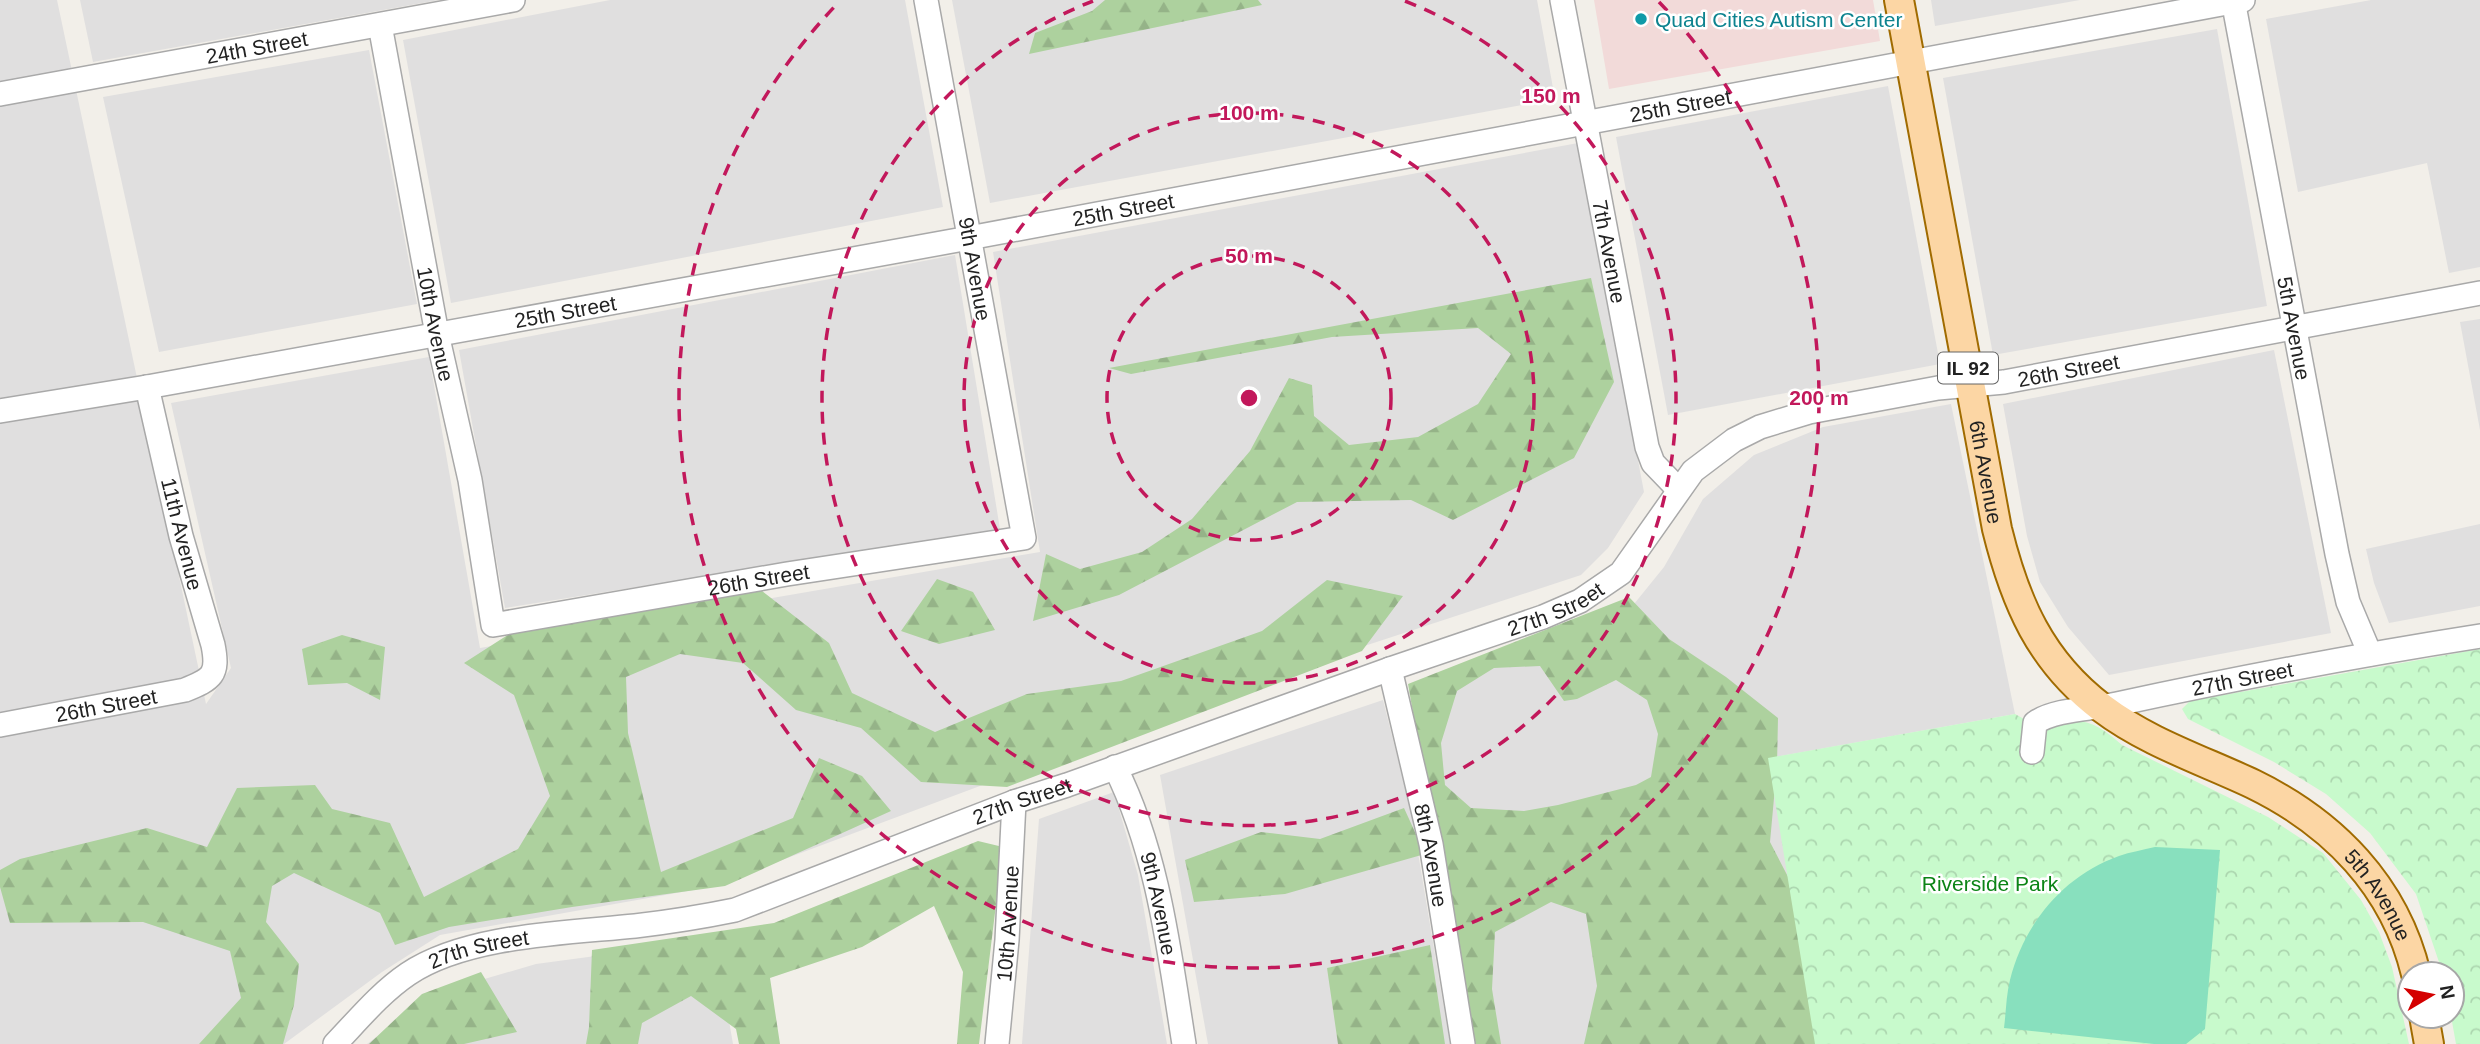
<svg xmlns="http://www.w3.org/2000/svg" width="2480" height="1044" viewBox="0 0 2480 1044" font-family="Arial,sans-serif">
	<defs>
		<pattern id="forest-firs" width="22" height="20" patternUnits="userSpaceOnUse" patternTransform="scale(1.75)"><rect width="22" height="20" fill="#add19e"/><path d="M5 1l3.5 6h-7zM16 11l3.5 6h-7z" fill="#95b388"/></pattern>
		<pattern id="park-crowns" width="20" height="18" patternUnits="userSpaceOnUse" patternTransform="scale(1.75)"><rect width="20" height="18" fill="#c8facc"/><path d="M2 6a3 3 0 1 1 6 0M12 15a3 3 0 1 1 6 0" fill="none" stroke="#acd6af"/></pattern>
	</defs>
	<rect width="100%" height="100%" fill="#f2efe9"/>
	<!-- residential -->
	<path fill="#e0dfdf" d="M0,0H57L206,704L231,668L171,403L429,357L480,648L1040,552L993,252L1578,143L1644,492L1608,548L1581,575L1282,673L710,887L440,935L382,972L284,1044H0Z
		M80,0H439L93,62Z
		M610,0H905L943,207L451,303L403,40Z
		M952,0H1537L1555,99L990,203Z
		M1931,0H2080L1935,26Z
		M2371,0H2480V267L2449,273L2427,163L2298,192L2266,19Z
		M2217,29L2267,306L1993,355L1943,78Z
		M369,50L417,304L159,352L103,97Z
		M1888,86L1940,364L1668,415L1616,137Z
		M955,255L1000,529L505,608L459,350Z
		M2480,319V430L2460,322Z
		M2274,350L2331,633L2109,675L2068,627L2040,582L2027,536L2003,404Z
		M1951,404L2015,714L1769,758L1815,1044H1477L1413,690L1630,609L1664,567L1703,499L1754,455L1823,427Z
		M2480,524V606L2389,623L2374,583L2366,549Z
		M1383,700L1411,811L1450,1044H1208L1160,775Z
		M1114,792L1138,875L1167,1044H1022L1039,819Z
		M715,940L733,1044H367L420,1005L454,988L536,964Z"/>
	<!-- commercial -->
	<path fill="#f2dad9" d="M1594,0H1873L1880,41L1609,89Z"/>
	<!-- forest -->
	<path fill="url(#forest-firs)" fill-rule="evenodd" d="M1105,0H1258L1262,5L1029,54L1035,33L1092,11Z
		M1591,278L1614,382L1574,458L1453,520L1411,500L1297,502L1119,595L1033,621L1046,554L1080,569L1142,552L1192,519L1250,451L1289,378L1312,385L1314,416L1349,445L1418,437L1478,404L1511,354L1478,328L1332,337L1131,374L1109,368Z
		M937,579L973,592L995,630L939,644L901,631Z
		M1327,580L1403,596L1362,651L1007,787L921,782L861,728L796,710L743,663L680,654L626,677L628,733L661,872L793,818L819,758L862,776L891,811L725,886L572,907L449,927L395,945L380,913L294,873L272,886L266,922L299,964L294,1005L283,1044H199L241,998L230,951L143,922L10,923L0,887V870L20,859L147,828L207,847L237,788L315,785L332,809L390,823L424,897L518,849L550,796L514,695L464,663L517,629L762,591L829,643L852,693L935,732L1027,694L1121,681L1262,631Z
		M1629,597L1669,639L1726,677L1778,718L1777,765L1770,842L1826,950L1841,1044H1584L1597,986L1586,914L1551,902L1495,932L1492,989L1501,1044H1471L1408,684ZM1540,666L1564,701L1577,699L1616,680L1647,700L1658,734L1651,777L1636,785L1558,805L1524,811L1471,808L1445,785L1441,743L1457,691L1494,668Z
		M342,635L385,647L380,700L347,683L308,685L302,649Z
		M1404,808L1425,854L1285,894L1194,902L1185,860L1261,832L1320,839Z
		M978,841L1003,847L979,1044H957L963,972L934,906L862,947L770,978L780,1044H739L736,1029L691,996L642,1023L638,1044H586L589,1027L592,950L774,923Z
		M1430,945L1445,1044H1338L1327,968Z
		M481,972L517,1032L464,1044H369L422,994Z"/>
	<!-- park -->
	<path fill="url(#park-crowns)" d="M2480,649V1044H2456L2451,1016L2452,974H2443L2416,894L2370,833L2326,794L2274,762L2188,719L2182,709L2190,701Z
		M2015,714L2044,730C2077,712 2096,722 2122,745L2268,817L2323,853L2361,900L2379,932L2392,967L2409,1044H1815L1768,758Z"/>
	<!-- pitch -->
	<path fill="#88e0be" d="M2155,847L2220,850L2205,1029L2186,1044H2154L2004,1028C2006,1013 2006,996 2010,980C2024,924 2063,876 2119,856C2130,852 2143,850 2155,847Z"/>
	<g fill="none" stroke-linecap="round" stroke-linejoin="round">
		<defs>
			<g id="minor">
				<path id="s1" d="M1562,0L1647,447L1653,463L1679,490"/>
				<path id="s2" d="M2233,0L2337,554L2348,602L2370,654"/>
				<path id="s3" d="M380,25L437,334L470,480L493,625L787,574L1024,538L926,0"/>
				<path id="s4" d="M0,94L513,0"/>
				<path id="s5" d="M0,411L147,387L969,238L2243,0"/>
				<path id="s6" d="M1390,669L1431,844L1463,1044"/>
				<path id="s7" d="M0,725L185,690C212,679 219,675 213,645L181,536L147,387"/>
				<path id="s8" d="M2032,752L2035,723C2054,709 2093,709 2117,704C2238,678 2358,655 2480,636"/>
				<path id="s9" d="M1115,767C1158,853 1169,950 1184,1044"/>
				<path id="s10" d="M335,1044C358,1020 380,993 408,974C466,935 566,933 635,926C669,922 701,917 735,910L1014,802L1067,785L1390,669L1543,617L1580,601L1621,573L1693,471L1734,440L1760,427L1809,412L1938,388L2004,382L2480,293"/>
				<path id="s11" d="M997,1044L1007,940L1014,802"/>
			</g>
			<g id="major">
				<path id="s12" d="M1899,0L1997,529C2015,602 2040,661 2102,708C2147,742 2202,760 2253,784C2333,823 2395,886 2416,974"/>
				<path d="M2424,1016L2429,1044"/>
			</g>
		</defs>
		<!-- minor casing -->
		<use href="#minor" stroke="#a9a9a9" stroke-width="26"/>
		<!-- major casing -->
		<use href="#major" stroke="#a06b00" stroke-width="32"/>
		<!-- minor -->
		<use href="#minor" stroke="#fff" stroke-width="23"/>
		<!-- major -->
		<use href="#major" stroke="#fcd6a4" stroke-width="28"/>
	</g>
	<!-- distance rings -->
	<g fill="none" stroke="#c2185b" stroke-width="3.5" stroke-dasharray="12 9">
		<circle cx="1249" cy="398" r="142"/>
		<circle cx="1249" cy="398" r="285"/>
		<path d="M1405 1A427 427 0 1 1 1093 1"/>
		<path d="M1659 2A570 570 0 1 1 839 2"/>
	</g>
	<!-- markers -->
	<circle fill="#0f9aa8" stroke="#fff" stroke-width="2.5" cx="1641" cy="19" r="7"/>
	<g text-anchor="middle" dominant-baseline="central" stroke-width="5" stroke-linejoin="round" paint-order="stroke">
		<!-- shield labels -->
		<rect fill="#fff" stroke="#646464" stroke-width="2" x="1938" y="352.5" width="60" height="31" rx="5"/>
		<g font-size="19" font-weight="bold" fill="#222">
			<text x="1968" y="368">IL 92</text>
		</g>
		<!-- culture labels -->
		<g font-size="21" fill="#0d838f" stroke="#fff" text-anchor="start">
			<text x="1655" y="19">Quad Cities Autism Center</text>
		</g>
		<!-- street labels -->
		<g font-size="21" fill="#222" stroke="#fff">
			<text stroke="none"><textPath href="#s4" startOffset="261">24th Street</textPath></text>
			<text stroke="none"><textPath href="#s5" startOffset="1708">25th Street</textPath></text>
			<text stroke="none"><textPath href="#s5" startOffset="1141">25th Street</textPath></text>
			<text stroke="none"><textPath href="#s1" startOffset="256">7th Avenue</textPath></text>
			<text transform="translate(975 269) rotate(80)">9th Avenue</text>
			<text stroke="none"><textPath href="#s5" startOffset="574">25th Street</textPath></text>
			<text stroke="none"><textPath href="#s3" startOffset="304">10th Avenue</textPath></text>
			<text stroke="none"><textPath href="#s2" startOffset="334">5th Avenue</textPath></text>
			<text stroke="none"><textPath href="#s10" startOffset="1906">26th Street</textPath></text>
			<text stroke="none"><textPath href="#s12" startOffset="480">6th Avenue</textPath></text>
			<text transform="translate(182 534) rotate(76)">11th Avenue</text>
			<text stroke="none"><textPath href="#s3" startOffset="880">26th Street</textPath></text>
			<text stroke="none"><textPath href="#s10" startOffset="1311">27th Street</textPath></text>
			<text stroke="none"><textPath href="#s8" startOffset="242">27th Street</textPath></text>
			<text stroke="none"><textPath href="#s7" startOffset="108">26th Street</textPath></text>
			<text stroke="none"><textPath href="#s10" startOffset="744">27th Street</textPath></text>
			<text stroke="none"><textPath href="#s6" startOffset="191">8th Avenue</textPath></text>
			<text stroke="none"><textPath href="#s12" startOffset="1090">5th Avenue</textPath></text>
			<text stroke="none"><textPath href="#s9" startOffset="144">9th Avenue</textPath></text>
			<text stroke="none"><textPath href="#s11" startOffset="121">10th Avenue</textPath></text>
			<text stroke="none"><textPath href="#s10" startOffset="177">27th Street</textPath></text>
		</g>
		<!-- park labels -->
		<g font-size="21" fill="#0c8416" stroke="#fff">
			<text x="1990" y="883">Riverside Park</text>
		</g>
	</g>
	<circle cx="1249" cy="398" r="10" fill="#c2185b" stroke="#fff" stroke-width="3.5"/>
	<g font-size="21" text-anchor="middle" font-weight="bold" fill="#c2185b" stroke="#fff" stroke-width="5" stroke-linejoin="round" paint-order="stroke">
		<text x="1551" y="103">150 m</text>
		<text x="1249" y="120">100 m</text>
		<text x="1249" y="263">50 m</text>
		<text x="1819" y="405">200 m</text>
	</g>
	<!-- north arrow -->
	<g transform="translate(2431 995) rotate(80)"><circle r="33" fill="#ffffff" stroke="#a7a7a7" stroke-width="2"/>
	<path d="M0-5L12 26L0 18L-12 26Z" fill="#d40000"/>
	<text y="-10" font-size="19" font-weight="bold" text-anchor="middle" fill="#222222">N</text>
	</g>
</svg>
